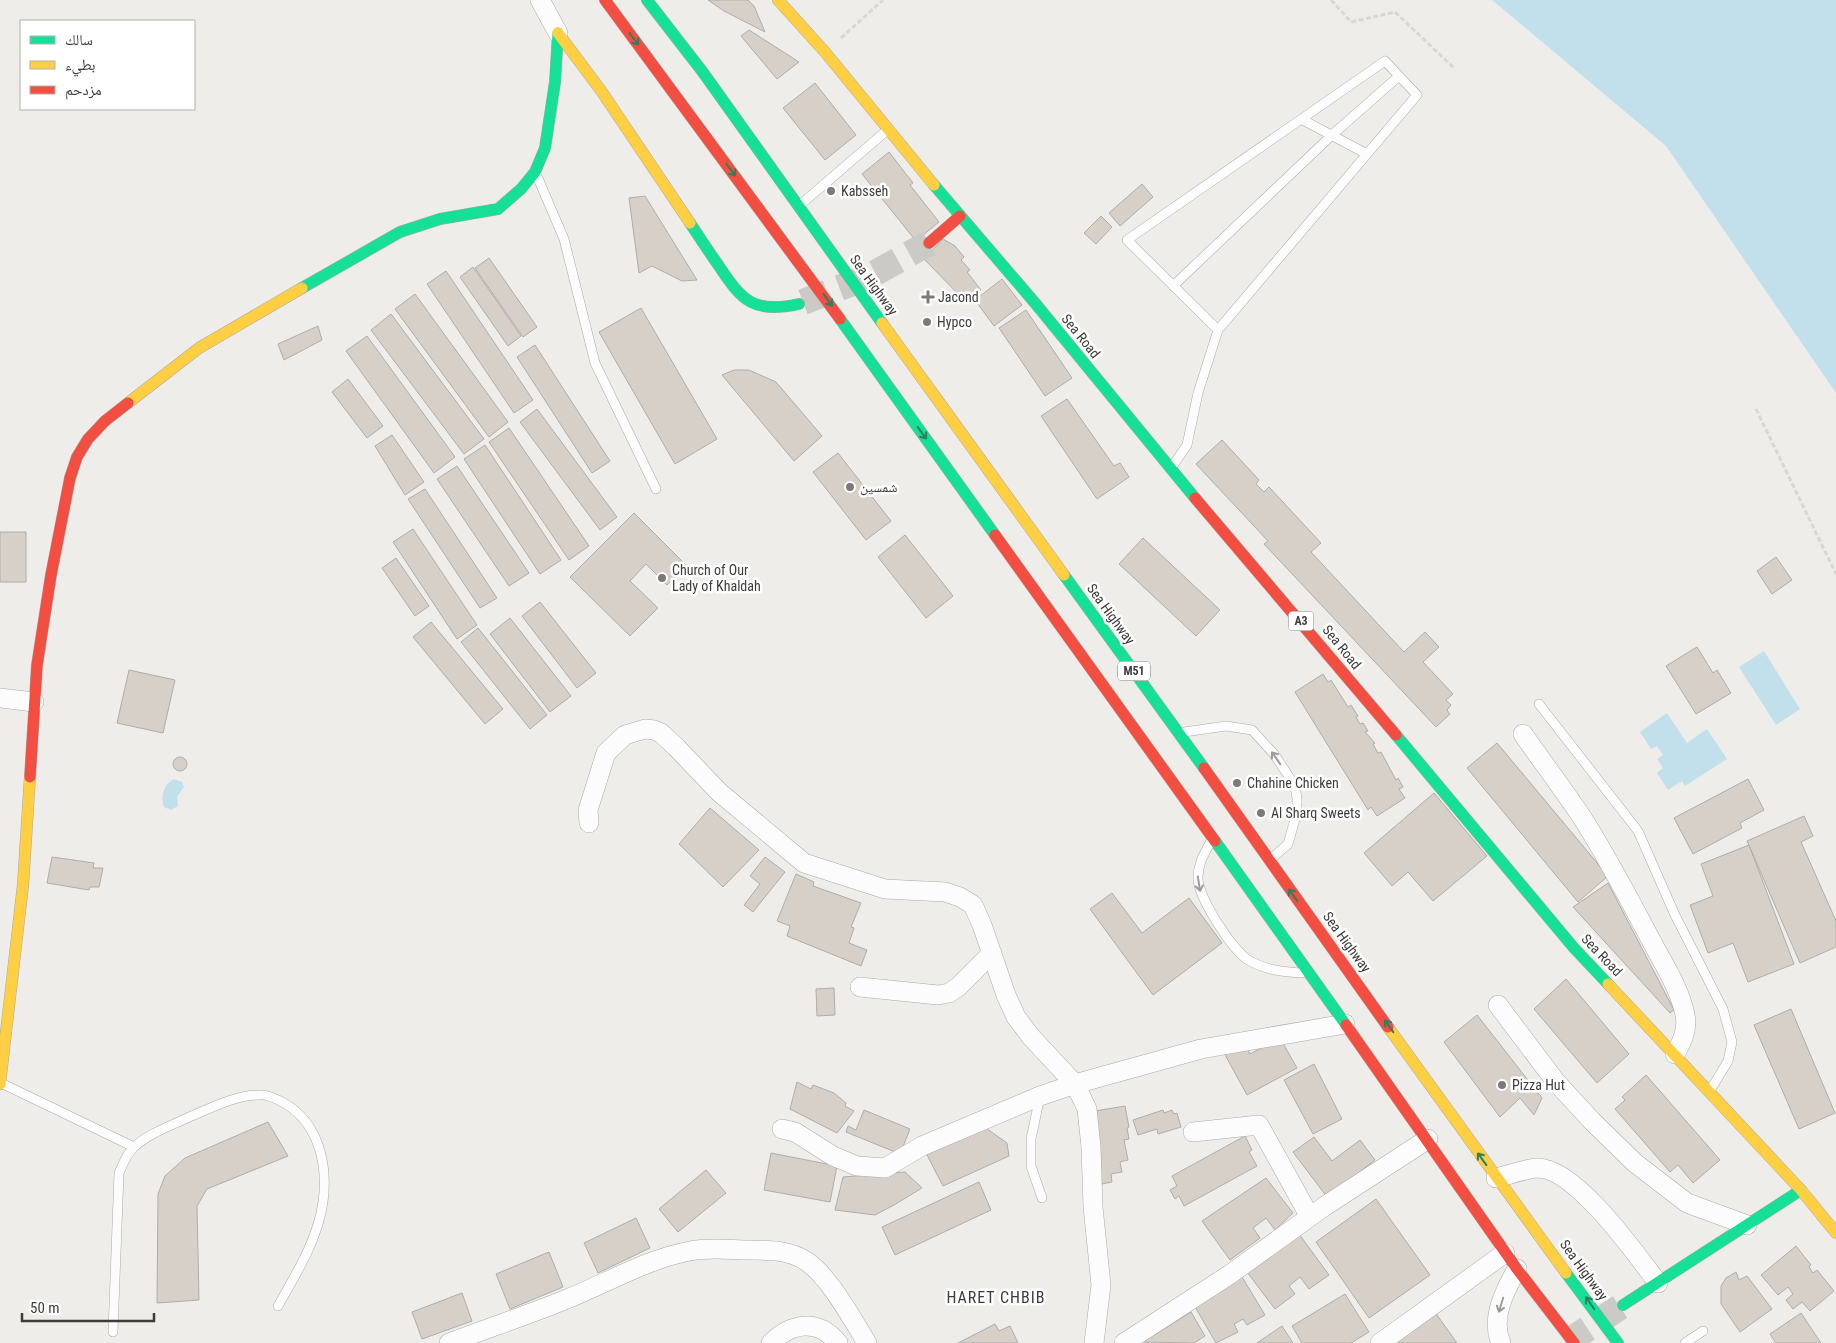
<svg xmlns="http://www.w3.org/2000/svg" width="1836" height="1343" viewBox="0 0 1836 1343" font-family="'Roboto Condensed','Noto Naskh Arabic',sans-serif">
	<rect width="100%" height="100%" fill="#efedea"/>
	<!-- water -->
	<path fill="#c2e0eb" d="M1492,0H1836V393L1666,146Z
		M1764,651L1800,709L1776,725L1739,667Z
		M1667,713L1687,743L1707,729L1727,759L1685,786L1682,781L1668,790L1657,773L1663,768L1657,759L1663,755L1657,746L1651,749L1640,732Z
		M174,779L182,782L184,787L177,797L178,806L171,810L164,807C160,796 164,784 174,779Z"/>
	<!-- building -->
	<path fill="#d6d0c9" stroke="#aeadab" d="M708,0H748L754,6L765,32L724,11Z
		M749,30L799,62L777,79L741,36Z
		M815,83L856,135L825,160L783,108Z
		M889,152L913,183L910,185L939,222L916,241L862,174Z
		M1142,184L1153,197L1120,226L1109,213Z
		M645,196L697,280L682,281L652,266L639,273L629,198Z
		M1101,216L1112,227L1096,244L1084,233Z
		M943,239L955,246L964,257L961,260L970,270L967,272L981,290L966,302L924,259Z
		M489,258L537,327L523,337L475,268Z
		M473,267L521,336L508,346L460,277Z
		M446,271L533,400L514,413L427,284Z
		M1002,279L1022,305L994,326L975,300Z
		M415,294L508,422L489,437L395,309Z
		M641,308L717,439L675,464L599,332Z
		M1026,310L1072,378L1045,396L999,328Z
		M391,314L484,439L464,454L371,330Z
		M318,326L322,340L284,360L278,344Z
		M367,336L455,457L434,473L346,351Z
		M535,345L610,461L592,473L517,357Z
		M734,370H749L776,382L822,436L794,461L722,375Z
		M348,379L383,426L367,438L332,392Z
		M1067,399L1114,466L1120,463L1129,477L1097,499L1041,416Z
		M537,409L617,517L600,530L520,422Z
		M509,428L589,546L569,560L489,442Z
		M392,435L424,482L405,495L375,446Z
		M1222,440L1259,480L1256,484L1264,492L1269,487L1321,543L1311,552L1404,652L1425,632L1439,647L1423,662L1453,694L1446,700L1451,705L1447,710L1450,714L1436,727L1264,544L1268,541L1196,464Z
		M485,445L561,560L540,574L464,459Z
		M838,453L891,521L866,540L813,472Z
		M457,466L529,573L509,586L437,479Z
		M425,489L497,598L480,608L408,499Z
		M634,513L687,566L667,585L646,564L630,581L658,608L630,636L570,577Z
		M413,529L477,625L457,639L393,542Z
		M0,532H26V582H0Z
		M905,535L953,596L926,618L878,557Z
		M1143,538L1220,610L1196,636L1119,564Z
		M1776,557L1792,580L1772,594L1757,571Z
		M396,558L429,606L415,616L382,568Z
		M540,602L596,673L577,688L522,616Z
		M510,618L571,696L550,712L490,634Z
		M431,622L503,709L485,724L413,637Z
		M478,628L547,715L530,729L461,642Z
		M1697,647L1713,673L1717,670L1731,693L1696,714L1666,666Z
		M129,670L175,680L163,733L117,723Z
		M1323,674L1328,682L1331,680L1348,707L1351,705L1358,716L1356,717L1360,724L1363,723L1368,731L1365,732L1375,743L1373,744L1378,753L1381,752L1396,780L1398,778L1403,787L1399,789L1405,798L1377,816L1371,807L1368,810L1295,692Z
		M1497,743L1608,876L1578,902L1467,768Z
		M173 764a7 7 0 1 1 14 0a7 7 0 1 1-14 0Z
		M1748,779L1764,810L1740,823L1742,828L1693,854L1674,818Z
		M1434,793L1487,856L1433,901L1408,872L1392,886L1364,853Z
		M710,808L759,850L723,887L679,844Z
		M1804,816L1813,836L1801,842L1836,921V947L1800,963L1747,841Z
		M1749,845L1794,964L1748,982L1733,943L1708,953L1690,905L1713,896L1701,864Z
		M52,857L94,863L93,868H103L99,887H90L89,890L47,883Z
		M765,857L785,872L753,912L744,905L760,884L750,876Z
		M796,874L814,882L813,886L861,903L851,927L854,928L849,943L867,950L861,966L787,936L790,926L777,921Z
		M1608,883L1674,1010L1670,1013L1573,907Z
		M1112,893L1142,933L1189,898L1222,943L1153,995L1090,909Z
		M1566,979L1629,1054L1597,1083L1534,1009Z
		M834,988L835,1015L817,1016L816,989Z
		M1791,1009L1835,1113L1799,1129L1754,1025Z
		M1477,1015L1542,1098L1534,1115L1520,1098L1500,1117L1444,1042Z
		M1280,1038L1297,1068L1247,1095L1224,1053L1244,1042L1250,1054Z
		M1314,1064L1342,1119L1313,1134L1284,1080Z
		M1646,1075L1720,1160L1693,1183L1678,1165L1670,1172L1615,1109L1625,1100L1622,1097Z
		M797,1082L811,1089L813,1085L834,1093L846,1103L845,1106L854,1111L837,1133L790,1109Z
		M1125,1106L1129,1127L1127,1128L1129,1139L1124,1140L1128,1160L1120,1162L1122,1172L1111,1174L1112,1182L1102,1184L1089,1112Z
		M864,1110L910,1129L900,1154L846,1132L848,1126L856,1130Z
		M1163,1110L1164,1113L1172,1110L1174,1114L1177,1113L1181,1127L1158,1134L1157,1129L1138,1135L1133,1120Z
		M268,1122L288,1156L207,1189L197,1206L199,1300L157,1303L158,1194L165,1176L185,1158Z
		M983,1126L1007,1143L1009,1156L943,1186L926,1153Z
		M1245,1136L1252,1150L1249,1152L1257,1166L1184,1206L1179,1196L1175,1199L1170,1190L1177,1186L1172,1176Z
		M1314,1137L1332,1161L1360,1140L1375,1160L1327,1197L1293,1152Z
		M771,1153L837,1166L830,1202L764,1190Z
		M706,1170L726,1193L678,1232L659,1209Z
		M905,1172L922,1188L894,1205L875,1215L835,1210L843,1177Z
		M1266,1178L1293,1213L1275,1230L1266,1218L1253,1228L1260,1238L1230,1260L1202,1221Z
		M979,1182L991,1210L895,1255L882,1227Z
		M1376,1199L1430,1275L1369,1318L1316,1242Z
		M636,1218L650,1248L598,1273L584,1243Z
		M1299,1234L1329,1275L1309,1289L1300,1277L1289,1286L1295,1294L1275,1309L1247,1272Z
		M1796,1246L1811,1265L1809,1267L1813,1273L1817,1270L1834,1291L1810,1311L1802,1302L1793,1309L1786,1300L1793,1294L1788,1287L1778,1295L1761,1275Z
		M549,1252L563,1287L510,1309L496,1274Z
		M1736,1272L1739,1280L1747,1276L1772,1309L1740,1332L1721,1304V1286L1726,1278Z
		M1242,1277L1265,1315L1247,1325L1243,1319L1234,1324L1238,1332L1216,1343L1194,1305Z
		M462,1293L472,1321L422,1339L412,1312Z
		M1345,1294L1369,1332L1351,1343H1302L1292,1326Z
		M1432,1308L1457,1343H1385Z
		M1191,1312L1205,1336L1194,1343L1143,1342Z
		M1801,1313L1821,1343H1776L1770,1334Z
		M995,1324L999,1331L1010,1326L1018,1343H958Z
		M1282,1326L1293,1343H1257Z"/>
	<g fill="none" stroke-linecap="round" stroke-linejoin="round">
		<!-- secondary-tunnel -->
		<path stroke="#cccac7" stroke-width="26" stroke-dasharray="26 13" stroke-linecap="butt" d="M803,302L868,277L929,243
			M1566,1343L1620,1307"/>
		<defs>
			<path id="lane" d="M1385,61L1417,95L1218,330L1127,240Z
				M1301,119L1367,154
				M537,176L564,239L595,363L656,489
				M800,205L885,132
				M1173,286L1332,135L1399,76
				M1172,467L1187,445L1198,393L1218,330
				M1539,704L1638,831L1675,915L1723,1009L1732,1042L1728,1061L1711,1089
				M1184,732L1226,726L1252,730L1274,754L1295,786L1297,798V812L1288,844L1272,858
				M1211,841C1205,853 1198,863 1198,877C1197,896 1233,952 1250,961C1266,970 1284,972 1302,973
				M3,1084L134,1147
				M1040,1096L1031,1139V1166L1042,1198
				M113,1332L119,1173C123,1164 127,1153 134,1147C148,1134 170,1126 187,1118C209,1109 235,1095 259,1095C267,1094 277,1099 284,1103C319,1123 328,1165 323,1202C318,1239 296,1274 278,1306
				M1685,1343L1703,1331"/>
			<path id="street" d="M540,0L558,33
				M0,698L34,702
				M1523,734C1543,763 1564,790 1583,819C1608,858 1630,901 1652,942C1664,965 1680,989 1685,1015C1688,1030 1682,1042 1675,1054
				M589,823L588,810L606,753L625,735L645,729L654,730L661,733L677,748L719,792L804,863L885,889L945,892L960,897L973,905L982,925L1006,995L1016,1017L1032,1038L1075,1084L1087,1109L1091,1147L1093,1207L1101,1285L1094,1343
				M860,987L938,995L949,993L958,987L992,953
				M1498,1005L1556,1082L1592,1121L1635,1163L1687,1203L1747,1225
				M782,1129L795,1132L833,1156L857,1166L885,1168L922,1146L1040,1096L1075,1084L1201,1049L1345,1024
				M1193,1132L1259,1125L1310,1217
				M1496,1178C1509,1175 1524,1169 1537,1168C1575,1167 1636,1254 1658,1283
				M449,1343C488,1328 528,1315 567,1299C607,1283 647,1259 690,1251C709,1247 731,1250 751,1250C770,1250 789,1250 806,1261C829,1276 852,1319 867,1343
				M771,1343C791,1323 818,1318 838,1343
				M1124,1343L1229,1275L1325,1206L1428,1139
				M1380,1343L1505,1253
				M1501,1343C1490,1319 1505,1290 1517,1269"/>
			<path id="fast" d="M647,0L702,71L882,323
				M934,185L1035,303L1195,498
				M690,223C700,238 709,252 719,266C742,301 754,314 799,304
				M302,288L400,232L440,219L498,209L521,189L535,172L545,148L555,82L558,33
				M840,319L995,535
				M1064,575L1204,768
				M1396,735L1574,948L1608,984
				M1215,841L1346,1025
				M1566,1273L1618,1343
				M1623,1305L1801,1190"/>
			<path id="slow" d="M778,0L825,52L934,185
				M558,33L602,92L690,223
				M882,323L1064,575
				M128,403L199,348L302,288
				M1608,984L1801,1190L1836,1233
				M1388,1027L1566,1273
				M0,1084L23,885L30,777"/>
			<path id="jam" d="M605,0L840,319
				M929,243L960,216
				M1195,498L1396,735
				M995,535L1215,841
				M1204,768L1388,1027
				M30,777L37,665L51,575L70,478L77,457L88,439L105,421L128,403
				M1346,1025L1517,1269L1574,1343"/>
		</defs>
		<!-- lane casing -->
		<use href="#lane" stroke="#aba9a7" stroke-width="10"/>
		<!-- street casing -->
		<use href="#street" stroke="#aba9a7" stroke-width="20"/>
		<!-- fast casing -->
		<use href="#fast" stroke="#aba9a7" stroke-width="12"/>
		<!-- slow casing -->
		<use href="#slow" stroke="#aba9a7" stroke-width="12"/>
		<!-- jam casing -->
		<use href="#jam" stroke="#aba9a7" stroke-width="12"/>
		<!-- path -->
		<path stroke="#d8d7d6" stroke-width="3" stroke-dasharray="5 2.5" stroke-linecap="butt" d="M1331,0L1351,22L1395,12L1454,68
			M841,38L883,0
			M1756,409L1836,574"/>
		<!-- lane -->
		<use href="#lane" stroke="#fdfcfc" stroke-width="9"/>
		<!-- street -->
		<use href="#street" stroke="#fdfcfc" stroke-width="19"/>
		<!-- fast -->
		<use href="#fast" stroke="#16e098" stroke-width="11"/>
		<!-- slow -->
		<use href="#slow" stroke="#ffcf43" stroke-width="11"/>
		<!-- jam -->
		<use href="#jam" stroke="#f24e42" stroke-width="11"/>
	</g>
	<!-- one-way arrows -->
	<defs><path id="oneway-shaft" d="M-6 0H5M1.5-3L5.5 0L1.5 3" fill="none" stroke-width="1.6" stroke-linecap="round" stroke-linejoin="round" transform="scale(1.25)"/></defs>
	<g stroke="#2e7e60">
		<use href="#oneway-shaft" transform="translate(634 39) rotate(53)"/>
		<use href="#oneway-shaft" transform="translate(731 170) rotate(53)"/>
		<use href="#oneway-shaft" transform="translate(828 300) rotate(54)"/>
		<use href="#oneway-shaft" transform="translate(922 433) rotate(54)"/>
		<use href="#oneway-shaft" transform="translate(1293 895) rotate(-126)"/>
		<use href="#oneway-shaft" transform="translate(1389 1026) rotate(-125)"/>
		<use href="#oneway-shaft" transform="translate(1482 1159) rotate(-126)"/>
		<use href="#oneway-shaft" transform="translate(1590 1303) rotate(-125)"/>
	</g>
	<g stroke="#9e9c9b">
		<use href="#oneway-shaft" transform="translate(1276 758) rotate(-125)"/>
		<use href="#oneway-shaft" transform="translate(1199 884) rotate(81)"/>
		<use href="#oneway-shaft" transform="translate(1501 1305) rotate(107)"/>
	</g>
	<!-- markers -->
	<g fill="#7c7a78" stroke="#fff" stroke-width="2">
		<circle cx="831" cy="191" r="5"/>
		<path d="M925.5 289.5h5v5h5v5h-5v5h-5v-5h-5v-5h5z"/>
		<circle cx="927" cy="322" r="5"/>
		<circle cx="850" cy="487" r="5"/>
		<circle cx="662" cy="578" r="5"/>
		<circle cx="1237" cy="783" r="5"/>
		<circle cx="1261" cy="813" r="5"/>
		<circle cx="1502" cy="1085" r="5"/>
	</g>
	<g text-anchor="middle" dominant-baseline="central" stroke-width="5" stroke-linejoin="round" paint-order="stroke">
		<!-- shield labels -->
		<g fill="#fff" stroke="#787675" stroke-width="1">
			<rect x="1288.5" y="611.5" width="25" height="19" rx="4"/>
			<rect x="1118" y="661.5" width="32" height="19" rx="4"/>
		</g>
		<g font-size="12" font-weight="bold" fill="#3e3c3a">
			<text x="1301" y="621">A3</text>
			<text x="1134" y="671">M51</text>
		</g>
		<!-- poi labels -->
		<g font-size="14" fill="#3e3c3a" stroke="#fff" text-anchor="start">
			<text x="841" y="191">Kabsseh</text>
			<text x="938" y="297">Jacond</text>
			<text x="937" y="322">Hypco</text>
			<text x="860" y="487">شمسين</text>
			<text x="672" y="570">Church of Our<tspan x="672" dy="16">Lady of Khaldah</tspan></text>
			<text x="1247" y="783">Chahine Chicken</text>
			<text x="1271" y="813">Al Sharq Sweets</text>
			<text x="1512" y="1085">Pizza Hut</text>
		</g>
		<!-- street labels -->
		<g font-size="14" fill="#3e3c3a" stroke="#fff">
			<text transform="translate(874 285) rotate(54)">Sea Highway</text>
			<text transform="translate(1081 336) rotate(51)">Sea Road</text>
			<text transform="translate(1111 614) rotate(54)">Sea Highway</text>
			<text transform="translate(1342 647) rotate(51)">Sea Road</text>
			<text transform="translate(1347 942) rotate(54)">Sea Highway</text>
			<text transform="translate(1602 955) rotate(46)">Sea Road</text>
			<text transform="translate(1584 1270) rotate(54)">Sea Highway</text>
		</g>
		<!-- quarter labels -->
		<g font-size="16" letter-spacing="1" fill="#3e3c3a" stroke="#fff">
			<text x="996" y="1297">HARET CHBIB</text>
		</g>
	</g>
	<!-- legend -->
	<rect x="20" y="20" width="175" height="90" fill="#ffffff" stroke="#b2b1b0"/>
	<rect x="30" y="36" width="25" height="8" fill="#16e098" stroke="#b2b1b0"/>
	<text x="65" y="45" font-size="15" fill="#3e3c3a">سالك</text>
	<rect x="30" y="61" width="25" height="8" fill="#ffcf43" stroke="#b2b1b0"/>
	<text x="65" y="70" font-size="15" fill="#3e3c3a">بطيء</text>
	<rect x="30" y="86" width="25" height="8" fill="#f24e42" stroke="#b2b1b0"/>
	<text x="65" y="95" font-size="15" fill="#3e3c3a">مزدحم</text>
	<!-- scale -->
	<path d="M22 1313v8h132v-8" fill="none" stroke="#3e3c3a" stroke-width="2.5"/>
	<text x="30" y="1313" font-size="15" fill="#3e3c3a" stroke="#ffffff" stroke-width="4" paint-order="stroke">50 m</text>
</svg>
